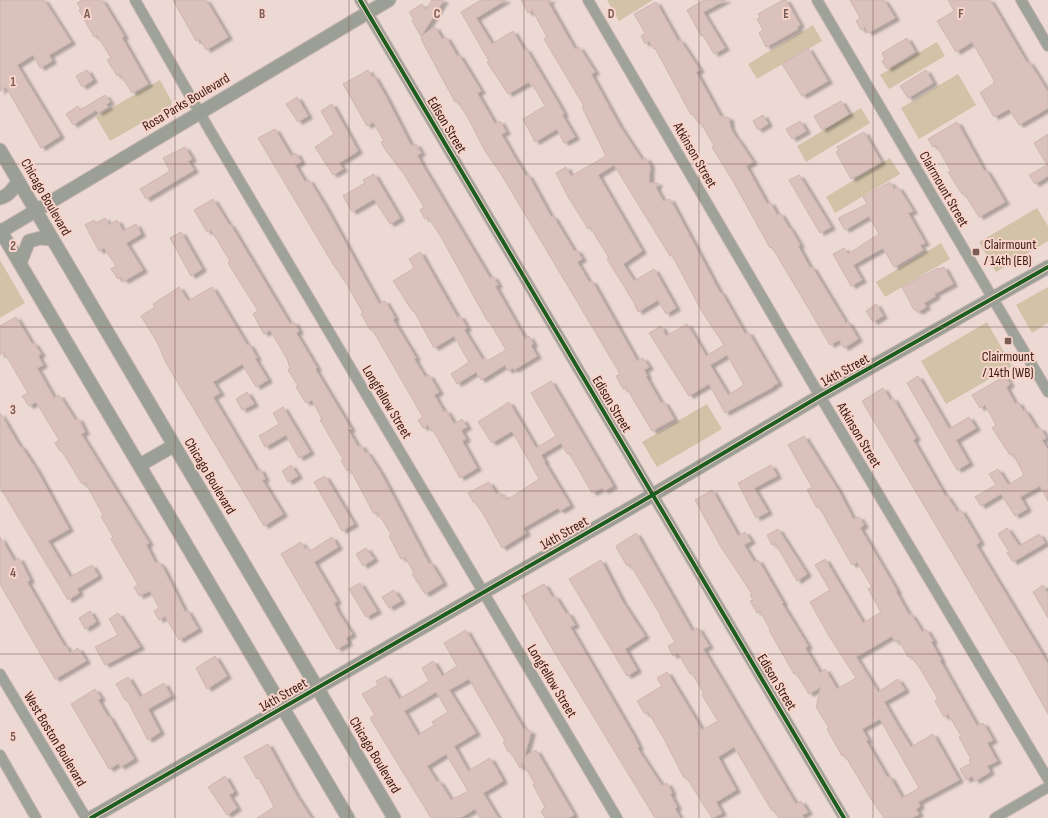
<svg xmlns="http://www.w3.org/2000/svg" width="1048" height="818" viewBox="0 0 1048 818" font-family="'Sofia Sans Condensed',sans-serif">
	<defs>
		<filter id="shadow"><feDropShadow dx="4.5" dy="2.5" stdDeviation="1" flood-color="#0004"/></filter>
	</defs>
	<rect width="100%" height="100%" fill="#ecd9d4"/>
	<!-- green -->
	<path fill="#d2c2a8" d="M607,0H653L619,21Z
		M813,25L822,41L757,79L748,64Z
		M937,42L945,56L889,89L880,75Z
		M958,74L976,105L919,139L901,108Z
		M160,80L172,102L171,106L110,141L96,117Z
		M861,108L870,123L806,162L797,146Z
		M890,158L900,174L835,213L826,197Z
		M1037,208L1048,226V241L996,272L979,242Z
		M941,243L950,259L885,297L876,282Z
		M0,260L25,303L0,318Z
		M1048,287V323L1032,333L1016,305Z
		M987,322L1012,366L946,404L921,361Z
		M707,404L722,429L657,467L642,442Z"/>
	<!-- building -->
	<path fill="#dac1bb" stroke="#ceb6b0" fill-rule="evenodd" filter="url(#shadow)" d="M0,0H44L71,42L49,55L52,61L40,68L33,55L17,65L60,136L41,148L6,87L0,91Z
		M82,0H102L124,36L122,38L148,84L132,93L120,74L117,76L107,60L111,58L97,35L94,37L79,10L81,9L77,3Z
		M173,0H206L228,37L206,50L200,39L196,41Z
		M432,0H444L421,36L435,27L442,39L446,37L457,56L459,55L481,91L477,93L495,124L500,121L506,132L501,134L513,155L526,176L528,175L551,217L553,216L574,251L577,250L582,259L577,262L589,282L592,281L637,361L643,358L649,367L644,370L647,376L646,377L661,403L664,402L674,419L652,431L626,387L623,389L616,376L619,375V372L501,174L485,151L467,116L457,101L455,102L421,39L422,38L412,21L414,20L409,12L422,4L426,10Z
		M481,0H506L476,18L492,44L513,31L524,50L526,49L558,103L564,114L562,115L575,137L564,143L557,129L535,142L523,119L545,106L533,85L531,86L529,82L508,94L487,62L489,61L461,12Z
		M521,0H551L548,2L574,48L576,49L579,47L595,72L591,74L619,125L642,160L646,158L650,165L649,183H658L656,188L663,201L670,199L720,293L721,292L745,334L748,332L771,371L778,383L773,386V387L725,413L709,384L689,396L649,333L661,326L666,336L687,324L706,356L724,345L701,310L672,255L670,256L614,165L598,175L642,251L623,264L634,281L654,269L676,308L666,314L658,300L638,312L633,301L607,259L609,258L590,227L588,229L567,195L556,173L566,167L571,176L606,156L582,107L584,106L544,39L547,37L532,10L528,13ZM727,355L744,385L728,395L710,365Z
		M704,0H726L703,12L725,48L714,54L703,35L701,36L687,10Z
		M783,0H786L800,25L797,27L798,29L766,47L759,33L763,30L757,19L760,17L758,14Z
		M850,0H884L895,18L868,33L865,27L861,30L856,21L860,18Z
		M948,0H990L1027,63L1029,62L1048,92V108L1019,125L1009,109L994,117L980,93L994,83V80L972,42L956,52L937,21L954,11Z
		M656,2L678,41L680,40L700,70L696,72L720,116L729,118L730,127L736,138H737L753,162L746,166L767,204L770,202L777,215L780,213L789,228H790L800,245L798,246L810,268L812,267L846,323L848,322L858,339L844,348L839,340L830,345L772,247L770,248L733,181L712,147L714,146L701,123L699,124L693,114L691,115L655,48L654,49L649,41L645,44L641,36L645,33L634,14Z
		M907,38L915,52L887,69L882,61L885,59L882,53Z
		M808,48L828,81L802,96L782,64Z
		M87,70L93,80L82,87L76,76Z
		M368,70L372,77L374,76L386,97L409,142L412,146L416,144L421,153L417,155L421,163L488,275L490,278L493,276L498,285L495,286L525,339L529,336L533,344L531,346L537,356L514,370L513,368L508,371L505,365L481,380L476,372L457,384L451,374L469,362L454,336L434,348L415,313L411,309L393,281L414,268L409,259L420,252L457,317L460,316L467,328L464,330L482,359L485,358L487,361L506,350L489,321L488,322L441,237L428,217L425,219L420,210L424,207L404,174L386,151L381,142L384,141L373,122L367,126L343,84Z
		M926,70L933,83L908,98L900,86Z
		M105,95L110,102L106,104L108,107L98,113L96,110L73,125L66,114L78,106L80,110Z
		M297,97L308,116L298,122L286,104Z
		M841,101L849,114L822,130L814,116Z
		M332,104L358,151L339,163L343,169L333,175L315,147L334,134L321,111Z
		M763,115L768,124L758,130L753,121Z
		M800,121L806,131L792,139L786,129Z
		M957,122L984,171L986,170L1005,202L979,217L964,193L962,194L948,172L951,171L936,145L933,147L928,139Z
		M275,129L291,156L296,153L301,162L295,165L305,182L309,180L325,206L379,304L385,301L395,318L393,320L416,358L414,359L425,377L429,375L439,392L434,395L444,412L446,410L454,424L462,419L467,427L461,430L466,439L462,441L477,468L460,478L433,430L431,431L428,425L423,428L418,420L423,417L420,412L372,329L370,330L361,314L363,313L348,286L333,264L258,138Z
		M864,132L881,162L851,179L836,152L839,150L837,147Z
		M1048,134V176L1035,184L1029,175L1047,165L1034,143Z
		M185,147L192,159L188,161L194,170L146,199L140,189L170,171L163,158Z
		M374,174L400,218L390,224L374,199L352,212L343,196L365,183L363,180Z
		M799,175L831,227L820,233L789,180Z
		M890,182L894,189L898,187L913,211L908,213L925,243L920,245L923,250L894,267L883,248L853,265L862,280L851,286L833,254L844,248L848,254L879,234L869,216L845,230L838,218L867,204L863,197Z
		M213,199L229,225L230,224L290,324L294,322L299,331L296,333L317,368L315,369L351,429L348,430L358,447L361,445L365,453L367,452L380,472L429,564L431,563L443,583L425,594L412,574L414,573L405,557L401,559L389,536L391,534L377,512L374,514L350,469L347,471L341,460L343,459L320,420L322,419L312,400L306,403L296,387L298,386L288,370L290,368L287,359L270,330L264,334L253,314L258,311L228,263L230,261L211,230L207,232L194,210Z
		M105,218L109,225L117,220L123,231L136,224L141,234L126,243L143,270L124,281L121,277L118,279L111,269L116,266L104,248L99,251L85,225L94,220L96,223Z
		M181,232L202,269L191,276L170,238Z
		M944,267L953,284L934,294L936,296L924,303L926,307L918,312L916,309L914,310L902,287L938,268L939,269Z
		M179,287L188,301L212,287L247,345L249,344L257,358L255,359L268,380L256,387L242,364L213,382L220,393L213,397L257,471L260,469L265,479L262,480L283,514L264,526L166,363L158,344L141,316L155,307L153,304Z
		M876,304L883,316L873,322L866,311Z
		M16,317L32,344L34,343L41,354L38,356L43,365L37,368L54,398L59,395L75,420L78,418L85,432L81,434L149,543L146,545L155,563L158,562L162,566L185,612L187,610L198,629L179,640L165,616L159,620L154,611L159,608L150,591L139,596L134,587L138,585L111,539L113,537L101,516L103,515L85,482L82,484L61,450L60,451L55,443L59,440L36,402L29,406L22,396L28,393L4,352L0,355V326Z
		M918,376L949,429L969,417L976,428L956,440L969,463L957,470L907,383Z
		M1005,376L1010,384L1006,387L1015,404L1018,402L1023,411L1025,410L1036,428L1041,429L1046,438L1042,440L1048,450V501L1040,486L1020,497L1027,509L1015,516L1001,494L981,506L975,497L996,485L989,474L998,469L1008,485L1024,475L1013,454L1010,455L992,428L996,425L985,405L980,408L972,395Z
		M551,381L613,486L604,491L602,488L592,493L569,453L567,454L561,443L541,455L545,462H544L570,505L560,511L558,508L523,528L526,533L502,548L482,512L475,502L474,503L468,493L489,482L496,494L499,492L502,497L505,495L507,500L539,479L512,431L492,443L478,422L509,402L536,448L556,436L531,393Z
		M883,388L890,400L893,398L916,438L913,440L945,496H947L957,512L961,510L980,542L976,545L1048,664V714L1013,651L1011,652L862,401Z
		M247,392L254,404L242,410L236,399Z
		M283,407L310,452L299,458L286,435L265,447L259,436L279,424L273,413Z
		M0,413L20,447L21,446L36,469L69,529L48,541L70,577L92,565L98,576L77,589L79,593L68,600L0,487Z
		M804,436L838,490L853,519L859,517L864,525L860,528L897,591L896,592L909,615L911,614L921,630L922,632L926,629L933,641L931,642L941,660L940,661L977,726L983,723L993,740L987,743L997,761L987,766L990,772L975,781L972,776L966,780L960,769L971,763L969,760L971,759L959,737L961,736L948,714L944,717L935,701L938,699L921,670L911,656L908,657L899,640L895,642L892,636L856,657L878,692L898,679L905,690L884,702L896,723L911,747L933,734L959,780L918,802L920,806L916,809L919,814L911,818H884L871,799L844,754L842,756L827,729L829,728L816,707L821,687L809,694L796,673L794,674L769,630L770,629L760,611L757,613L750,601L753,600L750,595L752,594L721,547L695,500L712,490L738,536L745,532L751,541L744,545L754,562L758,560L765,572L783,603L782,604L808,646L805,648L820,673L825,669L837,689L856,678L829,636L810,602L830,590L815,565L825,559L863,623L881,612L868,589L872,587L857,562L852,565L819,507L817,508L807,490L812,487L788,445ZM880,719L919,788L902,798L890,777H887L866,741L868,740L862,729Z
		M291,465L298,476L288,482L282,471Z
		M771,465L777,476L754,488L768,512L756,518L738,483Z
		M325,476L354,524L342,531L314,482Z
		M1007,528L1019,546L1039,534L1045,543L1013,562L1007,553L1009,552L998,534Z
		M778,529L807,574L797,581L775,543L772,545L767,535Z
		M636,533L692,631L698,628L709,646L703,649L795,803L796,804L801,801L808,812L802,815L804,818H779L774,810L772,811L734,747L718,757L736,790L716,802L722,813L712,818L686,777L684,778L663,737L648,712L645,714L637,701L662,686L657,678L667,672L702,730L718,721L702,695L704,694L692,673L690,674L678,653L673,656L668,646L675,642L660,616H661L630,564L627,566L616,547V546Z
		M0,537L14,561L19,558L30,580L27,582L64,646L65,645L70,653L78,648L86,661L55,679L0,584Z
		M332,537L338,547L314,562L337,601L334,603L338,612L352,634L346,638L348,643L337,649L281,554L301,542L305,549L307,548L310,551Z
		M366,548L374,559L363,566L356,554Z
		M601,560L622,601L645,636L625,649L637,670L627,676L569,579Z
		M360,583L377,611L366,617L349,589Z
		M544,584L552,597L555,596L566,614L568,613L575,625L570,627L633,735L639,747L637,748L662,786L667,783L672,793L670,794L677,807L675,809L680,818H655L547,640L522,596Z
		M1043,585L1048,594V618L1033,592Z
		M394,590L401,601L389,608L382,597Z
		M90,611L96,622L85,629L79,618Z
		M118,613L140,647L105,665L95,647L118,635L109,619Z
		M466,630L523,728L531,732L524,757L536,750L574,815L569,818H545L541,811L545,807L533,785L535,784L522,762L520,768L510,751L508,752L503,742L505,741L469,679L449,690L476,733L454,746L468,771L490,758L497,770L503,781L483,793L498,818H480L475,809L460,818H431L370,718L375,715L362,694L378,685L376,681L386,676L399,699L429,681L422,668L433,661L442,676L457,666L444,643ZM436,692L448,712L432,722L434,725L418,735L404,711ZM446,754L468,791L451,800L439,781L437,782L427,766Z
		M215,656L227,676L207,689L196,668Z
		M128,677L140,697L164,683L171,696L148,709L160,732L148,740L127,700H125L116,684Z
		M95,689L101,698L98,700L108,717L109,716L134,759L120,767L119,763L109,769L71,704Z
		M268,744L296,795L311,818H257L274,807L259,778L257,779L244,757Z
		M225,776L234,792L229,795L237,808L227,815L208,787Z"/>
	<g fill="none" stroke-linecap="round" stroke-linejoin="round">
		<defs>
			<path id="street" d="M135,0L209,129L617,818
				M360,0L844,818
				M588,0L820,396L1048,779
				M817,0L1048,392
				M1021,0L1048,46
				M0,674L86,818
				M0,755L36,818
				M995,818L1048,787"/>
			<path id="secondary" d="M0,150L394,818
				M0,198C9,196 14,188 18,181
				M0,230L348,818
				M0,232L389,0
				M20,263L29,241L41,238L52,239
				M140,465L173,446
				M91,818L639,503L820,396L1048,267"/>
		</defs>
		<!-- street casing -->
		<use href="#street" stroke="#cab7b3" stroke-width="12"/>
		<!-- secondary casing -->
		<use href="#secondary" stroke="#cab7b3" stroke-width="15"/>
		<!-- street -->
		<use href="#street" stroke="#9fa298" stroke-width="10"/>
		<!-- secondary -->
		<use href="#secondary" stroke="#9c9f96" stroke-width="13"/>
		<defs>
			<path id="cycleway" d="M360,0L844,818
				M91,818L639,503L820,396L1048,267"/>
		</defs>
		<!-- cycleway casing -->
		<use href="#cycleway" stroke="#f7d3c9" stroke-width="6"/>
		<!-- cycleway -->
		<use href="#cycleway" stroke="#1b5e20" stroke-width="4"/>
	</g>
	<!-- grid -->
	<path fill="none" stroke="#785c55" stroke-width="1" stroke-opacity="0.55" d="M175,0V818M349,0V818M524,0V818M699,0V818M873,0V818M0,164H1048M0,327H1048M0,491H1048M0,654H1048"/>
	<!-- markers -->
	<g fill="#785c55" stroke="#f7d3c9" stroke-width="1.5">
		<rect x="972" y="248" width="8" height="8" rx="2"/>
		<rect x="1004" y="337" width="8" height="8" rx="2"/>
	</g>
	<g text-anchor="middle" dominant-baseline="central" stroke-width="4" stroke-linejoin="round" paint-order="stroke">
		<!-- street labels -->
		<g font-size="14" fill="#391911" stroke="#f7d3c9">
			<text transform="translate(186 102) rotate(-31)">Rosa Parks Boulevard</text>
			<text transform="translate(447 125) rotate(59)">Edison Street</text>
			<text transform="translate(695 155) rotate(60)">Atkinson Street</text>
			<text transform="translate(944 189) rotate(60)">Clairmount Street</text>
			<text transform="translate(46 197) rotate(60)">Chicago Boulevard</text>
			<text transform="translate(845 370) rotate(-29)">14th Street</text>
			<text transform="translate(387 402) rotate(59)">Longfellow Street</text>
			<text transform="translate(612 404) rotate(59)">Edison Street</text>
			<text transform="translate(859 435) rotate(59)">Atkinson Street</text>
			<text transform="translate(210 476) rotate(59)">Chicago Boulevard</text>
			<text transform="translate(564 533) rotate(-30)">14th Street</text>
			<text transform="translate(552 681) rotate(59)">Longfellow Street</text>
			<text transform="translate(777 682) rotate(59)">Edison Street</text>
			<text transform="translate(283 695) rotate(-30)">14th Street</text>
			<text transform="translate(55 739) rotate(59)">West Boston Boulevard</text>
			<text transform="translate(375 755) rotate(59)">Chicago Boulevard</text>
		</g>
		<!-- poi labels -->
		<g font-size="14" fill="#391911" stroke="#f7d3c9" text-anchor="start">
			<text x="984" y="244">Clairmount<tspan x="984" dy="16">/ 14th (EB)</tspan></text>
			<text x="1008" y="356" text-anchor="middle">Clairmount<tspan x="1008" dy="16">/ 14th (WB)</tspan></text>
		</g>
	</g>
	<g font-size="13" text-anchor="middle" font-weight="bold" fill="#785c55" stroke="#f7d3c9" stroke-width="4" stroke-linejoin="round" paint-order="stroke">
		<text x="87" y="18">A</text>
		<text x="262" y="18">B</text>
		<text x="437" y="18">C</text>
		<text x="611" y="18">D</text>
		<text x="786" y="18">E</text>
		<text x="961" y="18">F</text>
		<text x="13" y="86">1</text>
		<text x="13" y="250">2</text>
		<text x="13" y="414">3</text>
		<text x="13" y="577">4</text>
		<text x="13" y="741">5</text>
	</g>
</svg>
